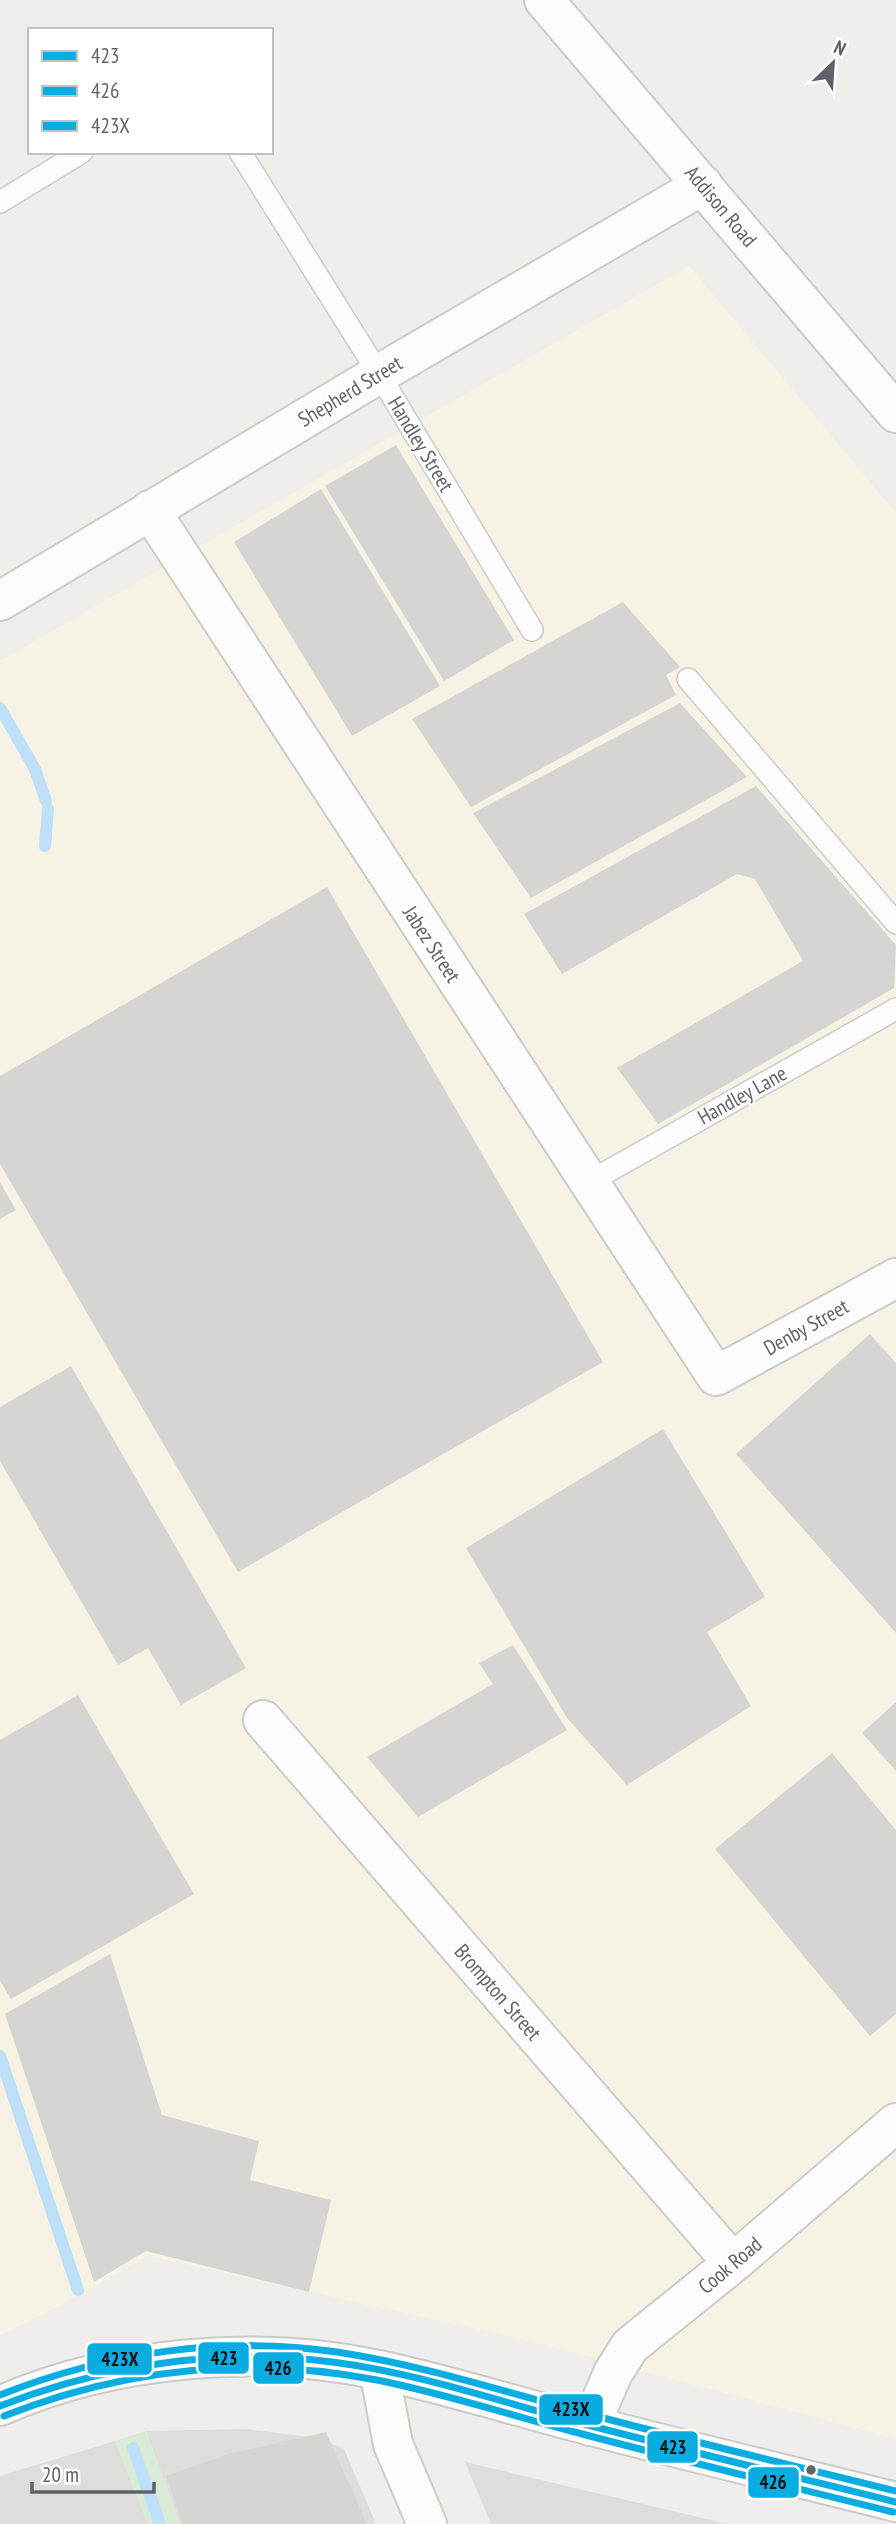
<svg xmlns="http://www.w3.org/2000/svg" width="896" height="2524" viewBox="0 0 896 2524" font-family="'PT Sans Narrow',sans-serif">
	<rect width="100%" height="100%" fill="#efeeea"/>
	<!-- commercial -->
	<path fill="#f7f3e4" d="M689,266L896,513V2439L538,2343L148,2256L46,2313L0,2335V661Z"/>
	<!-- industrial -->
	<path fill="#dfddda" d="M246,2429L318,2438L344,2449L376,2524H180L146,2431Z
		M115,2441L148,2524H0V2476Z
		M465,2462L728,2524H491Z"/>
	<!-- green -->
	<path fill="#d8ebd6" d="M146,2431L180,2524H148L115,2441Z"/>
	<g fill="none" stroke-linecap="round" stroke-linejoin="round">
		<!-- stream -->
		<path stroke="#bfe0f9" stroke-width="12" d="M0,708L35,769L46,801
			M45,846L48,809
			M0,2056L78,2290
			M133,2448L160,2524"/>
	</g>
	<!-- building -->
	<path fill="#d6d5d3" d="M396,445L514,640L444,681L325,486Z
		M321,489L440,686L352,736L234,542Z
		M623,602L680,667L666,675L676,695L471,807L412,719Z
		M680,703L747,777L531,898L473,813Z
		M756,786L896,945L894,988L658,1124L617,1068L803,961L755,879L737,874L562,974L524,914Z
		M327,887L603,1362L238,1572L0,1164V1076Z
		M0,1182L16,1210L0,1219Z
		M870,1334L896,1363V1633L736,1454Z
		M71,1366L246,1668L181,1705L148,1648L118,1665L0,1461V1407Z
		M663,1429L765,1597L707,1632L751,1706L627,1785L567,1718L466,1548Z
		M513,1645L567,1730L418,1817L367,1757L493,1684L479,1663Z
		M78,1695L194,1894L11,1999L0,1981V1740Z
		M896,1702V1771L862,1733Z
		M832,1753L896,1830V2014L870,2036L715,1849Z
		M110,1954L162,2115L259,2141L250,2180L331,2200L309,2292L146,2251L94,2282L5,2014Z
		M326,2432L367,2524H183L166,2476L228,2454Z"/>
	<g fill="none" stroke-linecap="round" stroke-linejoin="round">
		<defs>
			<path id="service" d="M240,152L379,374L532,630
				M0,202L82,152
				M688,679L896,923
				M589,1182L896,1009"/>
			<path id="minor" d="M150,510L716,1376L896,1278
				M0,601L379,374L703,185
				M263,1720L733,2263
				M379,2370L393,2444L427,2524
				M590,2426L613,2373L630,2346L733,2263L896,2123"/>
			<path id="secondary" d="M544,0L896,413
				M0,2406C112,2356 258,2344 379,2370C449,2385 518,2407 588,2425C690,2452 793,2476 896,2502"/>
		</defs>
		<!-- service casing -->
		<use href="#service" stroke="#cbcccc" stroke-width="24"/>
		<!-- minor casing -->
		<use href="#minor" stroke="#cbcccc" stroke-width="42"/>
		<!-- secondary casing -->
		<use href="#secondary" stroke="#cacacb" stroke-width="42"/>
		<!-- service -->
		<use href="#service" stroke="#fdfcfc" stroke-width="21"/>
		<!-- minor -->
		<use href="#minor" stroke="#fdfcfc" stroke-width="38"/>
		<!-- secondary -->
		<use href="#secondary" stroke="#fdfcfc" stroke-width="38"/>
		<defs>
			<path id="bus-1" d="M0,2406C106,2365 218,2348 332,2362C419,2373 504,2403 588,2425C690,2452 793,2476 896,2502"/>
			<path id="bus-2" d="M4,2416C125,2368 248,2355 377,2380C447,2394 516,2417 586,2435C688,2462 791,2487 893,2512"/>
			<path id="bus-3" d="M0,2395C106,2353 223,2335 337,2352C422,2365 505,2392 588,2414C691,2441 793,2466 896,2491"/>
		</defs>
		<!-- bus-1 casing -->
		<use href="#bus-1" stroke="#fff" stroke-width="12"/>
		<!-- bus-2 casing -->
		<use href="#bus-2" stroke="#fff" stroke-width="12"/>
		<!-- bus-3 casing -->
		<use href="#bus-3" stroke="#fff" stroke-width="12"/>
		<!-- bus-1 -->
		<use href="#bus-1" stroke="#0aade2" stroke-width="7"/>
		<!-- bus-2 -->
		<use href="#bus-2" stroke="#0aade2" stroke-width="7"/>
		<!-- bus-3 -->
		<use href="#bus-3" stroke="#0aade2" stroke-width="7"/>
	</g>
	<!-- markers -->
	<circle fill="#5f6368" stroke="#fff" stroke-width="2.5" cx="811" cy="2470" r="6"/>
	<g text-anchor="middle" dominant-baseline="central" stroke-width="5" stroke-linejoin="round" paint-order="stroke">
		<!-- street labels -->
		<g font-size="21" fill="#5f6368" stroke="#fff">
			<text transform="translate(721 206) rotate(50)">Addison Road</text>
			<text transform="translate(350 391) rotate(-31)">Shepherd Street</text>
			<text transform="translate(421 444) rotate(59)">Handley Street</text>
			<text transform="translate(432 944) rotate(57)">Jabez Street</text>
			<text transform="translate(742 1095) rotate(-29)">Handley Lane</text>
			<text transform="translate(806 1327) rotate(-29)">Denby Street</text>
			<text transform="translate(498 1992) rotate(49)">Brompton Street</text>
			<text transform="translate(730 2265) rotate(-40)">Cook Road</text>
		</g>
	</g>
	<g stroke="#fff" stroke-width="2.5">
		<rect x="197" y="2341" width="53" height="34" rx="7" fill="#0aade2"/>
		<rect x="86" y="2342" width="67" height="34" rx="7" fill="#0aade2"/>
		<rect x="252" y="2351" width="53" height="34" rx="7" fill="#0aade2"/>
		<rect x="538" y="2393" width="66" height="33" rx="7" fill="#0aade2"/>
		<rect x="646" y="2430" width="53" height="34" rx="7" fill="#0aade2"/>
		<rect x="747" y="2466" width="53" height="33" rx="7" fill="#0aade2"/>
	</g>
	<g font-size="19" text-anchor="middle" font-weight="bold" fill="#111">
		<text x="224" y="2365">423</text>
		<text x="120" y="2366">423X</text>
		<text x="278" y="2375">426</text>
		<text x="571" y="2416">423X</text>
		<text x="673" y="2454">423</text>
		<text x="773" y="2489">426</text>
	</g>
	<!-- legend -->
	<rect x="28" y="28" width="245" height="126" fill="#ffffff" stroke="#bfc1c3" stroke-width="2"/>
	<rect x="42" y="51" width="35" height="10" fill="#0aade2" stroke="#bfc1c3" stroke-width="2"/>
	<text x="91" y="63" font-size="21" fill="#5f6368">423</text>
	<rect x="42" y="86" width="35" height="10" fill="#0aade2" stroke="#bfc1c3" stroke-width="2"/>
	<text x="91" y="98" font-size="21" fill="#5f6368">426</text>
	<rect x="42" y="121" width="35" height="10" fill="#0aade2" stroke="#bfc1c3" stroke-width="2"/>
	<text x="91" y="133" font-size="21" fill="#5f6368">423X</text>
	<!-- north arrow -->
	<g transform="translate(833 63) rotate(25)" stroke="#ffffff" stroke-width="5" paint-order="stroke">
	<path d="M0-5L12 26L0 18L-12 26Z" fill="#5f6368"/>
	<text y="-10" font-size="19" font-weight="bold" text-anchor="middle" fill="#5f6368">N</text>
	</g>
	<!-- scale -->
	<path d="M32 2482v10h122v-10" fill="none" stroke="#5f6368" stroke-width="3.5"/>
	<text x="42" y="2482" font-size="21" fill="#5f6368" stroke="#ffffff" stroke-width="5" paint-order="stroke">20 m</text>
</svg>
